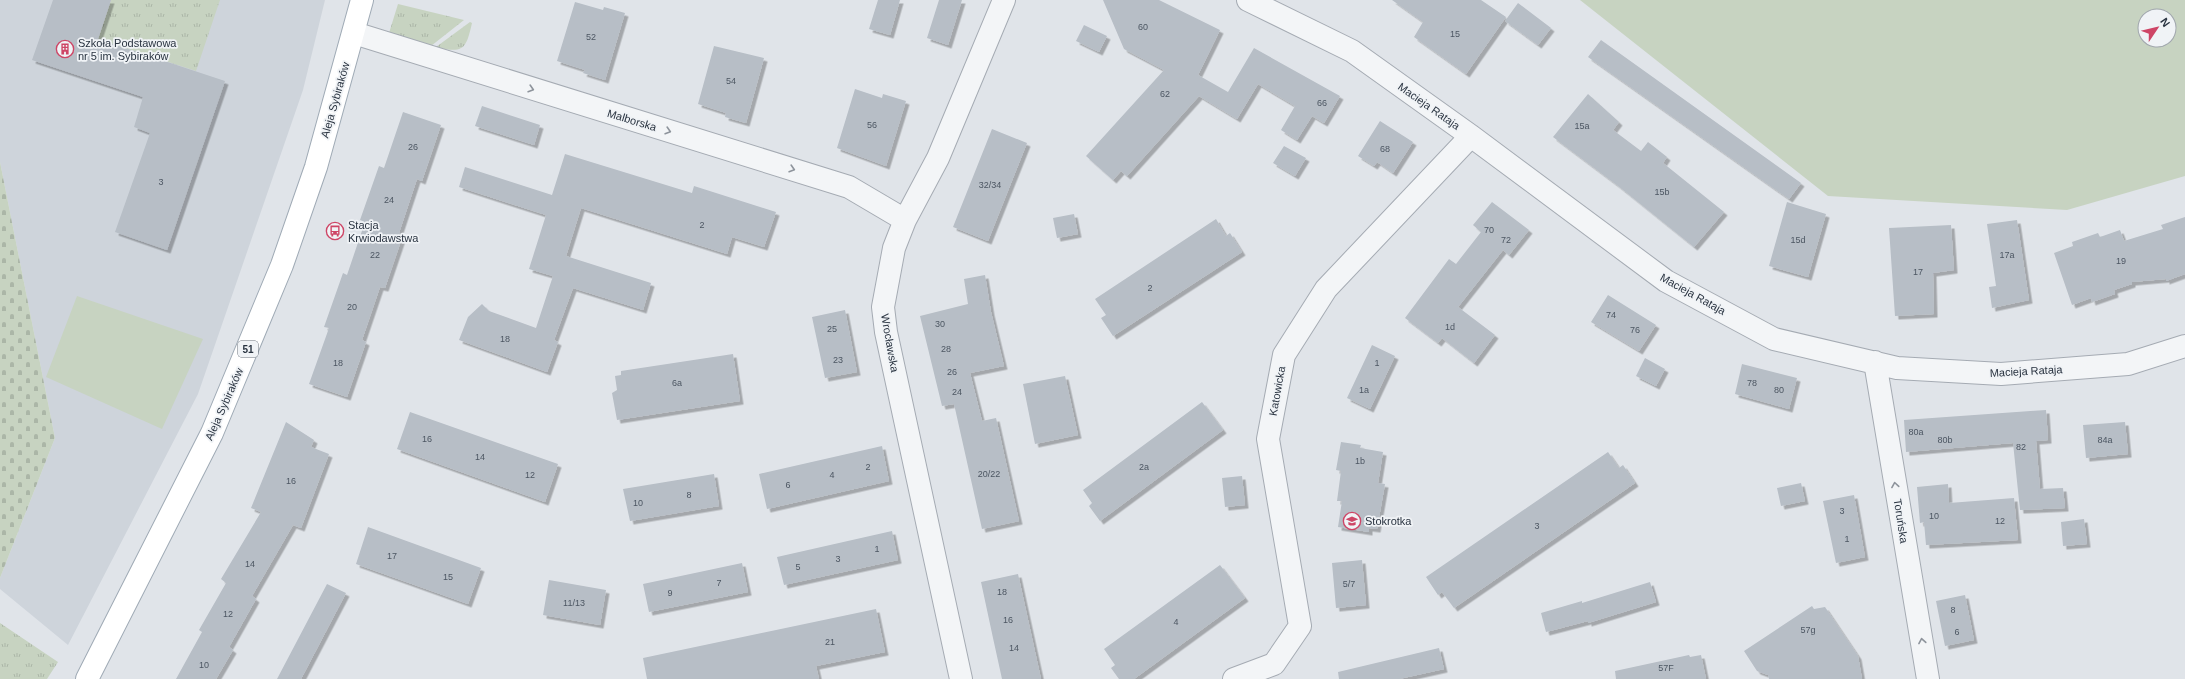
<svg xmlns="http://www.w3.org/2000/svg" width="2185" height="679" viewBox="0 0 2185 679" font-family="Helvetica,sans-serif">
	<defs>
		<pattern id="grass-tufts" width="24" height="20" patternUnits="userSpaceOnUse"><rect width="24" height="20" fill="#c7d3c1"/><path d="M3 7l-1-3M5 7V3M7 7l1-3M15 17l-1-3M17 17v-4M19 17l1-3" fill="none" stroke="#abb6a7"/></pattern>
		<pattern id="cemetery-stones" width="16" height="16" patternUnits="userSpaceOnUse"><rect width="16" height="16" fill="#c7d3c1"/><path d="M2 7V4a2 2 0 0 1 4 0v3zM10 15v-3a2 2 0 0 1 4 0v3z" fill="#abb6a7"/></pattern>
		<filter id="shadow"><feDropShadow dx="3.5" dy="3.5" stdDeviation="0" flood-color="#0004"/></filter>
	</defs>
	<rect width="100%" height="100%" fill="#e0e4e9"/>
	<!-- built -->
	<path fill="#ced4db" d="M0,0H325L303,90L198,394L68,645L0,589V578L55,438L0,162Z"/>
	<!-- grass -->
	<path fill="url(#grass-tufts)" d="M111,0H220L196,71L98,39Z
		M398,4L464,20L431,46L389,33Z
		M470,22L472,23C466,49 464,54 436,47Z
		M0,623L58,662L47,679H0Z"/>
	<!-- cemetery -->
	<path fill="url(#cemetery-stones)" d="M0,162L55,438L0,578Z"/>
	<!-- garden -->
	<path fill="#c7d3c1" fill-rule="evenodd" d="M1580,0H2185V176L2067,210L1828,196ZM2145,16H2169V40H2145Z
		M77,296L203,339L162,429L46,377Z"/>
	<!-- building -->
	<path fill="#b7bec6" filter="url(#shadow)" d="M53,0H111L98,39L225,81L167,250L115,232L150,133L134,127L143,97L32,60Z
		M878,0H900L890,35L869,29Z
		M939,0H962L948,45L927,38Z
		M1103,0H1159L1220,30L1198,75L1228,92L1254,48L1340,96L1324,123L1312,116L1297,140L1281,130L1295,106L1258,84L1237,119L1199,96L1127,176L1121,171L1113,180L1086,156L1164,70L1124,49Z
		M1392,0H1481L1506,17L1466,74L1414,37L1423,22Z
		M575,2L603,10L604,7L625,13L605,80L583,73L585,70L557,61Z
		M1518,3L1551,28L1538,45L1505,21Z
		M1084,25L1107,36L1099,52L1076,41Z
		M1601,40L1801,183L1789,199L1588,57Z
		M714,46L764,58L746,123L725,117L726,113L698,104Z
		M855,89L882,98L883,94L906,101L886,166L837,148Z
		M1588,94L1619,122L1613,130L1641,151L1648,142L1667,157L1663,163L1724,212L1694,247L1617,185L1553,137Z
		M482,106L540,125L534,145L475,126Z
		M403,112L441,125L422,181L417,179L399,233L403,235L385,288L380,287L362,340L366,342L347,397L309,384L329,328L324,327L343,273L347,275L365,222L360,220L379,166L384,168Z
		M1380,121L1413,142L1393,173L1377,162L1374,166L1358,156Z
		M992,129L1027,143L988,241L953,227Z
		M1284,146L1306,158L1295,176L1273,163Z
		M565,154L692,193L694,186L776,212L764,247L732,237L727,254L581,208L566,256L651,283L643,310L573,288L554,340L558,342L547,372L459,340L468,317L482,304L489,311L536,328L553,276L529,269L546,215L459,187L465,167L552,195Z
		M1492,202L1529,230L1509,255L1503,250L1458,307L1495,335L1474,363L1442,338L1438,343L1405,318L1449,259L1456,264L1481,232L1473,225Z
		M1787,202L1826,214L1808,277L1769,266Z
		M1074,214L1078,234L1057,238L1053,218Z
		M2185,217V274L2166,281V279L2132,282V284L2114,290L2115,294L2092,302L2091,298L2072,305L2054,253L2073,246L2072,242L2098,233L2100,237L2120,230L2124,241L2163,229L2161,225Z
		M1216,219L1226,236L1230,233L1242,252L1113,336L1101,318L1106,315L1095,299Z
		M2017,220L2029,300L1992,308L1989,287L1996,286L1987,224Z
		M1951,225L1954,270L1933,273L1934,314L1895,316L1889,228Z
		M985,275L991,312L1004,366L970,373L982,421L996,418L1019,521L982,529L954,404L942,406L920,316L968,304L964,279Z
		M1608,295L1656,325L1639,351L1591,322Z
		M845,310L857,372L825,378L812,317Z
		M1372,345L1395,356L1370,409L1347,398Z
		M733,354L740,401L617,420L612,393L617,390L615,376L621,375V371Z
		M1645,358L1665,369L1656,386L1636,376Z
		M1742,364L1797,378L1789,409L1735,394Z
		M1065,376L1078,435L1035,444L1023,384Z
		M1202,402L1223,430L1100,521L1089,506L1092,503L1083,490Z
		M2046,410L2048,440L2036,441L2040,489L2063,488L2065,508L2020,510L2013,443L1906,452L1904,420Z
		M410,412L558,464L545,502L397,449Z
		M286,422L314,440L311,447L329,454L301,528L293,525L252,596L256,599L229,647L233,650L216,679H176L202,632L199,630L226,583L221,579L261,512L251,508Z
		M2125,422L2128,454L2086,458L2083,425Z
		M1341,442L1361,445L1360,448L1383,452L1378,483L1385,484L1377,529L1369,528V532L1338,527L1342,501H1337L1341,471L1336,470Z
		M882,446L889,481L767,509L759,474Z
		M1608,452L1619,468L1623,465L1635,483L1454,608L1442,592L1438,595L1426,577Z
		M714,474L719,506L630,521L623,489Z
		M1242,476L1245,505L1225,507L1222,478Z
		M1801,483L1805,501L1781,506L1777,488Z
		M1948,484L1949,503L2014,498L2018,540L1926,545L1924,522L1920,523L1917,487Z
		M1854,495L1865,557L1836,563L1823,501Z
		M2084,519L2087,544L2063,546L2061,522Z
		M368,527L481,568L468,604L356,564Z
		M892,531L898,560L784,585L777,557Z
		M1362,560L1366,605L1336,608L1332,563Z
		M742,563L748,592L649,612L643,584Z
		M1220,565L1245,598L1134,679H1119L1111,668L1115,665L1104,649Z
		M1018,574L1030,629L1041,679H1002L993,638L981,582Z
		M549,580L606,590L600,625L543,615Z
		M1650,582L1656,602L1588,623V621L1546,632L1541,613L1582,601V603Z
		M327,584L346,593L301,679H277Z
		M1965,595L1974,640L1945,646L1936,601Z
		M1812,606L1814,609L1825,607L1858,656L1862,679H1769L1768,675L1757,671L1744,651Z
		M876,609L885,652L816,666L819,679H647L643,658Z
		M1439,648L1444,669L1399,679H1339L1338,672Z
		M1689,655L1690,657L1701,655L1706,679H1616L1615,671Z"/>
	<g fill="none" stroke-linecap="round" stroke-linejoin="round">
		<defs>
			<path id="street" d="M1248,0L1352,51L1471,136L1666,281L1774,339L1897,368L2001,374L2128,364L2185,346
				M354,33L849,187L905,220
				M1875,362L1928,679
				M961,679L886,332L883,307L894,248L905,220L938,158L1004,0
				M1234,679L1274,664L1300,626L1268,439L1284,355L1326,289L1471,136"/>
			<path id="primary" d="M87,679L212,433L282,265L316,167L362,0"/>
		</defs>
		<!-- street casing -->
		<use href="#street" stroke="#a5abb3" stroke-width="24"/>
		<!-- primary casing -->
		<use href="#primary" stroke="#9faab5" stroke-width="24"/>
		<!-- street -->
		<use href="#street" stroke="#f3f5f7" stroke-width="22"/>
		<!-- primary -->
		<use href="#primary" stroke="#fff" stroke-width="22"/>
	</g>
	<!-- one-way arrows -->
	<defs><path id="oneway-chevron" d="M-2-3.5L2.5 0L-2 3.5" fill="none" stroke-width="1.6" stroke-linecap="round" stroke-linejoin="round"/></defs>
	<g stroke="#8e949c">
		<use href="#oneway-chevron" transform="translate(531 89) rotate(17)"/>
		<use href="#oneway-chevron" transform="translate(668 131) rotate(17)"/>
		<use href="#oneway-chevron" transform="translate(792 169) rotate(17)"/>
		<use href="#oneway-chevron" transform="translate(1895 485) rotate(-99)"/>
		<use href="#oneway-chevron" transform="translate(1922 641) rotate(-100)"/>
	</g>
	<!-- icons -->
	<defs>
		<symbol id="building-ring" viewBox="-11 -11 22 22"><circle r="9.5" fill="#f0f3f6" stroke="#ce4566" stroke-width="1.5"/><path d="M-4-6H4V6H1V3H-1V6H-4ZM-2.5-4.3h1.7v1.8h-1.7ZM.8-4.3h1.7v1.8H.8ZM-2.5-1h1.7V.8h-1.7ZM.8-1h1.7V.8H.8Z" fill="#ce4566"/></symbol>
		<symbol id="bus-ring" viewBox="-11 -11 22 22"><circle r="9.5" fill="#f0f3f6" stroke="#ce4566" stroke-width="1.5"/><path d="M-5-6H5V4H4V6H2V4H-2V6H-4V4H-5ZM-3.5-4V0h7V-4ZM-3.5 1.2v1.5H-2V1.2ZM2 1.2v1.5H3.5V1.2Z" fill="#ce4566"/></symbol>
		<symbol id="school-ring" viewBox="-11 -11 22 22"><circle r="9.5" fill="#f0f3f6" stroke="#ce4566" stroke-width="1.5"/><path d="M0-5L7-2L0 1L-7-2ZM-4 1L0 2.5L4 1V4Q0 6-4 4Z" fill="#ce4566"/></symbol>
	</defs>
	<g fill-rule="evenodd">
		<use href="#building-ring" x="55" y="39" width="20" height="20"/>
		<use href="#bus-ring" x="325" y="221" width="20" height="20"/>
		<use href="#school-ring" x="1342" y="511" width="20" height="20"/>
	</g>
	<g text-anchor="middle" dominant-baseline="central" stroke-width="3.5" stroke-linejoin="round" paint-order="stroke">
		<!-- number labels -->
		<g font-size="9" fill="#4c5662">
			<text x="1143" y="27">60</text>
			<text x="1455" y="34">15</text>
			<text x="591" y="37">52</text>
			<text x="731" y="81">54</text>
			<text x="1165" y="94">62</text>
			<text x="1322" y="103">66</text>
			<text x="872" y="125">56</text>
			<text x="1582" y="126">15a</text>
			<text x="413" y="147">26</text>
			<text x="1385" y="149">68</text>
			<text x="161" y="182">3</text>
			<text x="990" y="185">32/34</text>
			<text x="1662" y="192">15b</text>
			<text x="389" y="200">24</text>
			<text x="702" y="225">2</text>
			<text x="1489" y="230">70</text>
			<text x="1506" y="240">72</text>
			<text x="1798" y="240">15d</text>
			<text x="375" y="255">22</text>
			<text x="2007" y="255">17a</text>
			<text x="2121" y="261">19</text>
			<text x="1918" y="272">17</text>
			<text x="1150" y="288">2</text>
			<text x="352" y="307">20</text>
			<text x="1611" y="315">74</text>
			<text x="940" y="324">30</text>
			<text x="1450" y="327">1d</text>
			<text x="832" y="329">25</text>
			<text x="1635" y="330">76</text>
			<text x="505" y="339">18</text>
			<text x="946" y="349">28</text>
			<text x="838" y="360">23</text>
			<text x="338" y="363">18</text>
			<text x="1377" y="363">1</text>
			<text x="952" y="372">26</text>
			<text x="677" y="383">6a</text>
			<text x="1752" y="383">78</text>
			<text x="1364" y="390">1a</text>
			<text x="1779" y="390">80</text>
			<text x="957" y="392">24</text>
			<text x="1916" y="432">80a</text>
			<text x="427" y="439">16</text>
			<text x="1945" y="440">80b</text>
			<text x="2105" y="440">84a</text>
			<text x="2021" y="447">82</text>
			<text x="480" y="457">14</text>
			<text x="1360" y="461">1b</text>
			<text x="868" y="467">2</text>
			<text x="1144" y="467">2a</text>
			<text x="989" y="474">20/22</text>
			<text x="530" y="475">12</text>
			<text x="832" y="475">4</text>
			<text x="291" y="481">16</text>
			<text x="788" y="485">6</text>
			<text x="689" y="495">8</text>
			<text x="638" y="503">10</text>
			<text x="1842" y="511">3</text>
			<text x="1934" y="516">10</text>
			<text x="2000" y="521">12</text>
			<text x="1537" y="526">3</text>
			<text x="1847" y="539">1</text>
			<text x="877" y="549">1</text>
			<text x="392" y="556">17</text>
			<text x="838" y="559">3</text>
			<text x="250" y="564">14</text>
			<text x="798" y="567">5</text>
			<text x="448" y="577">15</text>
			<text x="719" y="583">7</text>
			<text x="1349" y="584">5/7</text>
			<text x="1002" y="592">18</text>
			<text x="670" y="593">9</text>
			<text x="574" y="603">11/13</text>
			<text x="1953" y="610">8</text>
			<text x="228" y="614">12</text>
			<text x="1008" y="620">16</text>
			<text x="1176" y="622">4</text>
			<text x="1808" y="630">57g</text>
			<text x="1957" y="632">6</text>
			<text x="830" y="642">21</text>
			<text x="1014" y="648">14</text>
			<text x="204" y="665">10</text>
			<text x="1666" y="668">57F</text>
		</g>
		<!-- shield labels -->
		<rect fill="#f0f3f6" stroke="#656d77" stroke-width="1" x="238" y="341" width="20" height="16" rx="3"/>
		<g font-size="10" font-weight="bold" fill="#293340">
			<text x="248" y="349">51</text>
		</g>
		<!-- poi labels -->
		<g font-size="11" fill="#293340" stroke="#f0f3f6" text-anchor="start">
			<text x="78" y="43">Szkoła Podstawowa<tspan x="78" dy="13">nr 5 im. Sybiraków</tspan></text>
			<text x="348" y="225">Stacja<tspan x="348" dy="13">Krwiodawstwa</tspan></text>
			<text x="1365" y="521">Stokrotka</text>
		</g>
		<!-- street labels -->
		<g font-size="11" fill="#293340" stroke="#f0f3f6">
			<text transform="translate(335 100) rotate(-74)">Aleja Sybiraków</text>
			<text transform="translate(1429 106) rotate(35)">Macieja Rataja</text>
			<text transform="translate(632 120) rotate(17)">Malborska</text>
			<text transform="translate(1693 294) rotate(29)">Macieja Rataja</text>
			<text transform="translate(890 343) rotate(80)">Wrocławska</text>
			<text transform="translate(2026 371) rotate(-3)">Macieja Rataja</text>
			<text transform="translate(1277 391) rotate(-80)">Katowicka</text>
			<text transform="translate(224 404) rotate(-66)">Aleja Sybiraków</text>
			<text transform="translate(1901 521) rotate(81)">Toruńska</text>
		</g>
	</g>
	<!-- north arrow -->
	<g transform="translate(2157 28) rotate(55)"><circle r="19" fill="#f0f3f6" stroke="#a0a6ad"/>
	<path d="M0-3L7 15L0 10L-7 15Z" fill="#ce4566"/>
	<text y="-6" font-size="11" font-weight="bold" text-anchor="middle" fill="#293340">N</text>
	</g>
</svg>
